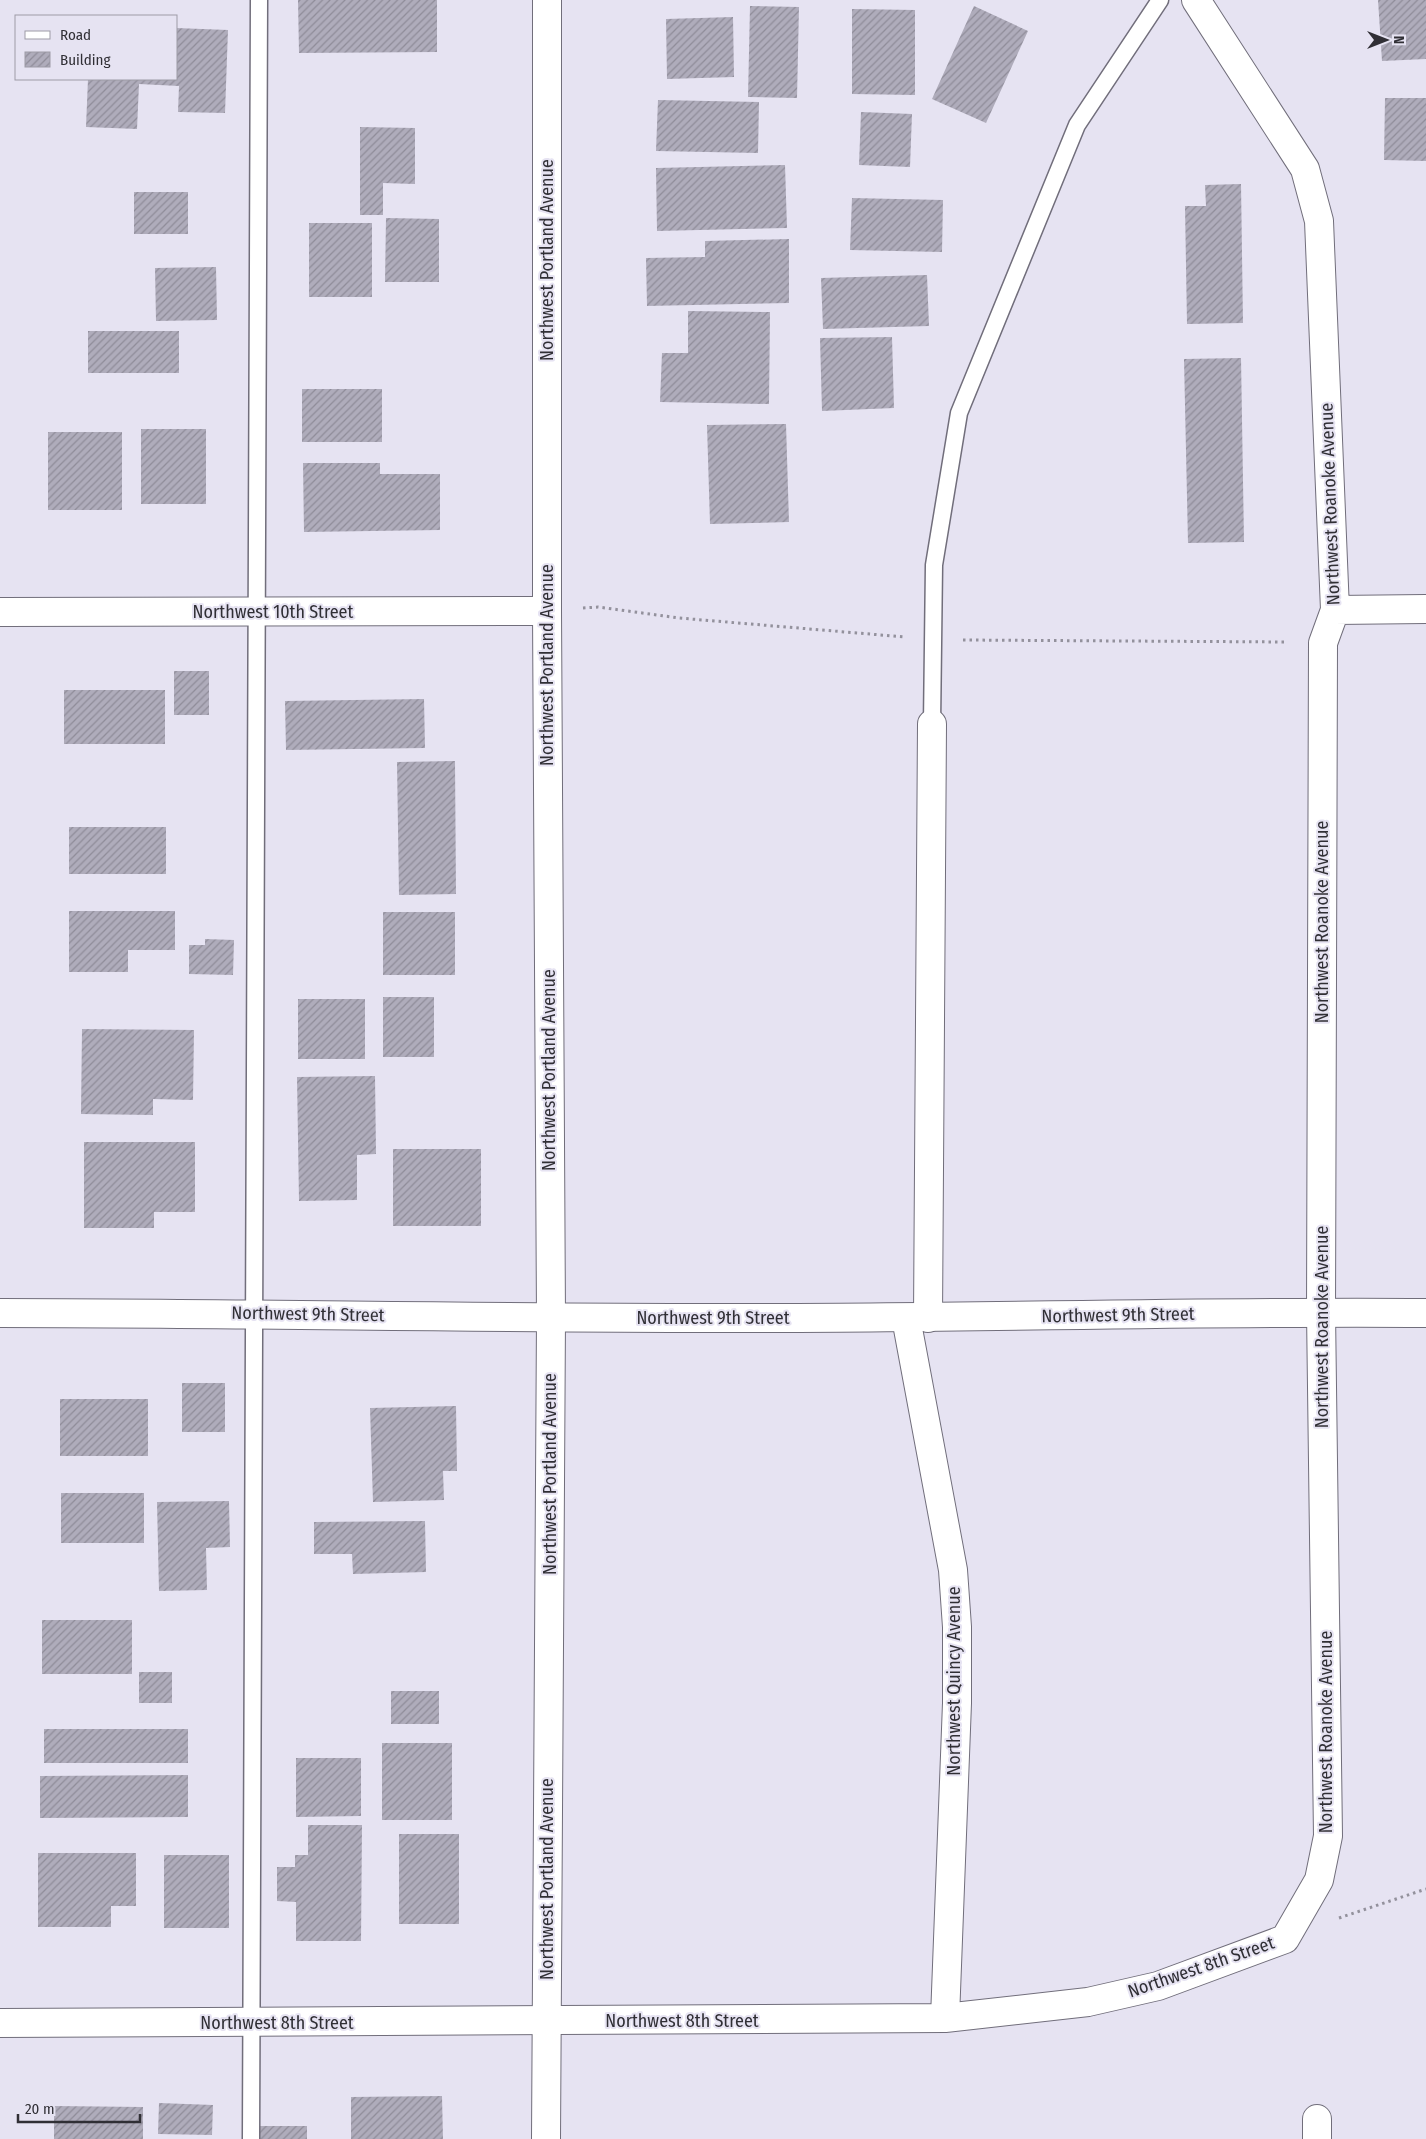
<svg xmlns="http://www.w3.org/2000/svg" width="1426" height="2139" viewBox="0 0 1426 2139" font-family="'Fira Sans Condensed',sans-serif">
	<defs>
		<pattern id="building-hatch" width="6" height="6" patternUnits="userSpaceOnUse" patternTransform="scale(1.25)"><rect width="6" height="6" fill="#afacbb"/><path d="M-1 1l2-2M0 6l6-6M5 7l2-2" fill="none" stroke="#8f8c99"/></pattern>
	</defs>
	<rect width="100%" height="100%" fill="#e6e3f2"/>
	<!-- building -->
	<path fill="url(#building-hatch)" d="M298,0H437V52L299,53Z
		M1378,0H1426V59L1382,61Z
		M750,6L799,7L797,98L748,97Z
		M974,6L1028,31L986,123L932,99Z
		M852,9L915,10V95L852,94Z
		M733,17L734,77L667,79L666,19Z
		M176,28L228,30L225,113L178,112L179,86L139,84L137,129L86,127L88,79H176Z
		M1385,98H1426V161L1384,160Z
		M658,100L759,102L758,153L656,151Z
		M861,112L912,114L910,167L859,165Z
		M360,127L415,128V184L383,183V215H360Z
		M785,165L787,228L657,231L656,168Z
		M1241,184L1243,323L1187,324L1185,206H1206L1205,185Z
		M134,192H188V234H134Z
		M852,198L943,200L942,252L850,250Z
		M386,218L439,219V282H385Z
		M309,223H372V297H309Z
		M789,239V303L647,306L646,258L705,257V241Z
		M216,267L217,320L156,321L155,268Z
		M927,275L929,326L823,329L821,278Z
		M688,311L770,312L769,404L660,402L662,353H688Z
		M88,331H179V373H88Z
		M892,337L894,408L822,411L820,338Z
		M1241,358L1244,542L1188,543L1184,359Z
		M302,389H382V442H302Z
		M786,424L789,522L710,524L707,425Z
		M141,429H206V504H141Z
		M48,432H122V510H48Z
		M303,463H380V474H440V530L304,532Z
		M174,671H209V715H174Z
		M64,690H165V744H64Z
		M424,699L425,748L286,750L285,701Z
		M455,761L456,894L399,895L397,762Z
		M69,827H166V874H69Z
		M69,911H175V950H128V972H69Z
		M383,912H455V975H383Z
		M205,939L234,940L233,975L189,974V945H205Z
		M383,997H434V1057H383Z
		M298,999H365V1059H298Z
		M82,1029L194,1030L193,1100L153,1099V1115L81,1114Z
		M375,1076L376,1154L357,1155V1200L299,1201L297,1077Z
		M84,1142H195V1212H154V1228H84Z
		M393,1149H481V1226H393Z
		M182,1383H225V1432H182Z
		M60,1399H148V1456H60Z
		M456,1406L457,1471H443L444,1500L373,1502L370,1408Z
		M61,1493H144V1543H61Z
		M229,1501L230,1547L206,1548L207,1590L159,1591L157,1502Z
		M425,1521L426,1572L353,1574L352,1554H314V1522Z
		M42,1620H132V1674H42Z
		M139,1672H172V1703H139Z
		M391,1691H439V1724H391Z
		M44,1729H188V1763H44Z
		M382,1743H452V1820H382Z
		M296,1758H361V1816L296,1817Z
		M188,1775V1817L40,1818V1776Z
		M308,1825H362L361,1941H296V1902L277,1901V1867H295V1855H308Z
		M399,1834H459V1924H399Z
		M38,1853H136V1906H111V1927H38Z
		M164,1855H229V1928H164Z
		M442,2096L443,2139H351V2097Z
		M159,2103L213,2105L212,2135L158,2134Z
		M54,2106L143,2107V2139H54Z
		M260,2126H307V2139H260Z"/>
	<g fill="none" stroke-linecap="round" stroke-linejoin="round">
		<defs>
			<path id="lane" d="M932,724L934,565L959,413L1077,125L1160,0
				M251,2139L259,0"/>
			<path id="street" d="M1335,610L1426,609
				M0,612L547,611
				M906,1318L953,1570L957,1627V1703L945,2018
				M928,1318L932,724
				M0,2023L945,2018L1088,2002L1158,1986L1285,1939L1319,1880L1328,1836L1321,1312L1323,643L1335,610L1319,221L1305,169L1196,0
				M1317,2119V2139"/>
			<path id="secondary" d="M0,1313C253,1313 506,1319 760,1318C982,1318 1204,1311 1426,1313
				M546,2139L551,1318L547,611V0"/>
		</defs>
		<!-- lane casing -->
		<use href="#lane" stroke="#716e7b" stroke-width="19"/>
		<!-- street casing -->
		<use href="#street" stroke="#716e7b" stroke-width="30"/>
		<!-- secondary casing -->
		<use href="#secondary" stroke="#716e7b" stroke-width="30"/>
		<!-- path -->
		<path stroke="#93919c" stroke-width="3" stroke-dasharray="2.5 4" stroke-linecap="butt" d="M583,608L598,607L679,618L905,637
			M963,640L1287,642
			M1339,1918L1426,1889"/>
		<!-- lane -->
		<use href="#lane" stroke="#fff" stroke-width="16"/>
		<!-- street -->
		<use href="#street" stroke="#fff" stroke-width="28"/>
		<!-- secondary -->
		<use href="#secondary" stroke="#fff" stroke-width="28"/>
	</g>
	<g text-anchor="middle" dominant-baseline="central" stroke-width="4" stroke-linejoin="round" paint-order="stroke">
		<!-- street labels -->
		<g font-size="18" fill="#302f35" stroke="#e6e3f2">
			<text transform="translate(547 260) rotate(-90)">Northwest Portland Avenue</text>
			<text transform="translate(1330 504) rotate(-92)">Northwest Roanoke Avenue</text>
			<text x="273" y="612">Northwest 10th Street</text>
			<text transform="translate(547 665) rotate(-90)">Northwest Portland Avenue</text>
			<text transform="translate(1322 922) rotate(-90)">Northwest Roanoke Avenue</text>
			<text transform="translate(549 1070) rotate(-90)">Northwest Portland Avenue</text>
			<text transform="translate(308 1314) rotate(1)">Northwest 9th Street</text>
			<text transform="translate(1118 1315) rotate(-1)">Northwest 9th Street</text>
			<text x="713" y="1318">Northwest 9th Street</text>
			<text transform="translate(1322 1327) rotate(-90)">Northwest Roanoke Avenue</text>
			<text transform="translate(550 1474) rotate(-90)">Northwest Portland Avenue</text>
			<text transform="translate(954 1681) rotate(-90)">Northwest Quincy Avenue</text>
			<text transform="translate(1326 1732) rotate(-90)">Northwest Roanoke Avenue</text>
			<text transform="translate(547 1879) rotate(-90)">Northwest Portland Avenue</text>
			<text transform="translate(1201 1967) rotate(-19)">Northwest 8th Street</text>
			<text x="682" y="2021">Northwest 8th Street</text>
			<text x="277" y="2023">Northwest 8th Street</text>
		</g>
	</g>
	<!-- legend -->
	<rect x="15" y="15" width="162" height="65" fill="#e6e3f2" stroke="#9d9ba6"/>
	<rect x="25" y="31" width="25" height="8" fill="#ffffff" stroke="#9d9ba6"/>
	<text x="60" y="40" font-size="15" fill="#302f35">Road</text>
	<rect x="25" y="52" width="25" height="15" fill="url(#building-hatch)" stroke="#9d9ba6"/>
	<text x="60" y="65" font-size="15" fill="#302f35">Building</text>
	<!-- north arrow -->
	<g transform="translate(1386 40) rotate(90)" stroke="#e6e3f2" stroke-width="4" paint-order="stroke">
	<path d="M0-4L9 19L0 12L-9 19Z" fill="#302f35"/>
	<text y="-8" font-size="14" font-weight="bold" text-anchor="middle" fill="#302f35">N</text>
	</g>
	<!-- scale -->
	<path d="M18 2114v8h122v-8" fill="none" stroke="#302f35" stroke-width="2.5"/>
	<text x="25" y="2114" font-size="15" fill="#302f35" stroke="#e6e3f2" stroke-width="4" paint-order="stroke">20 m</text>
</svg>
